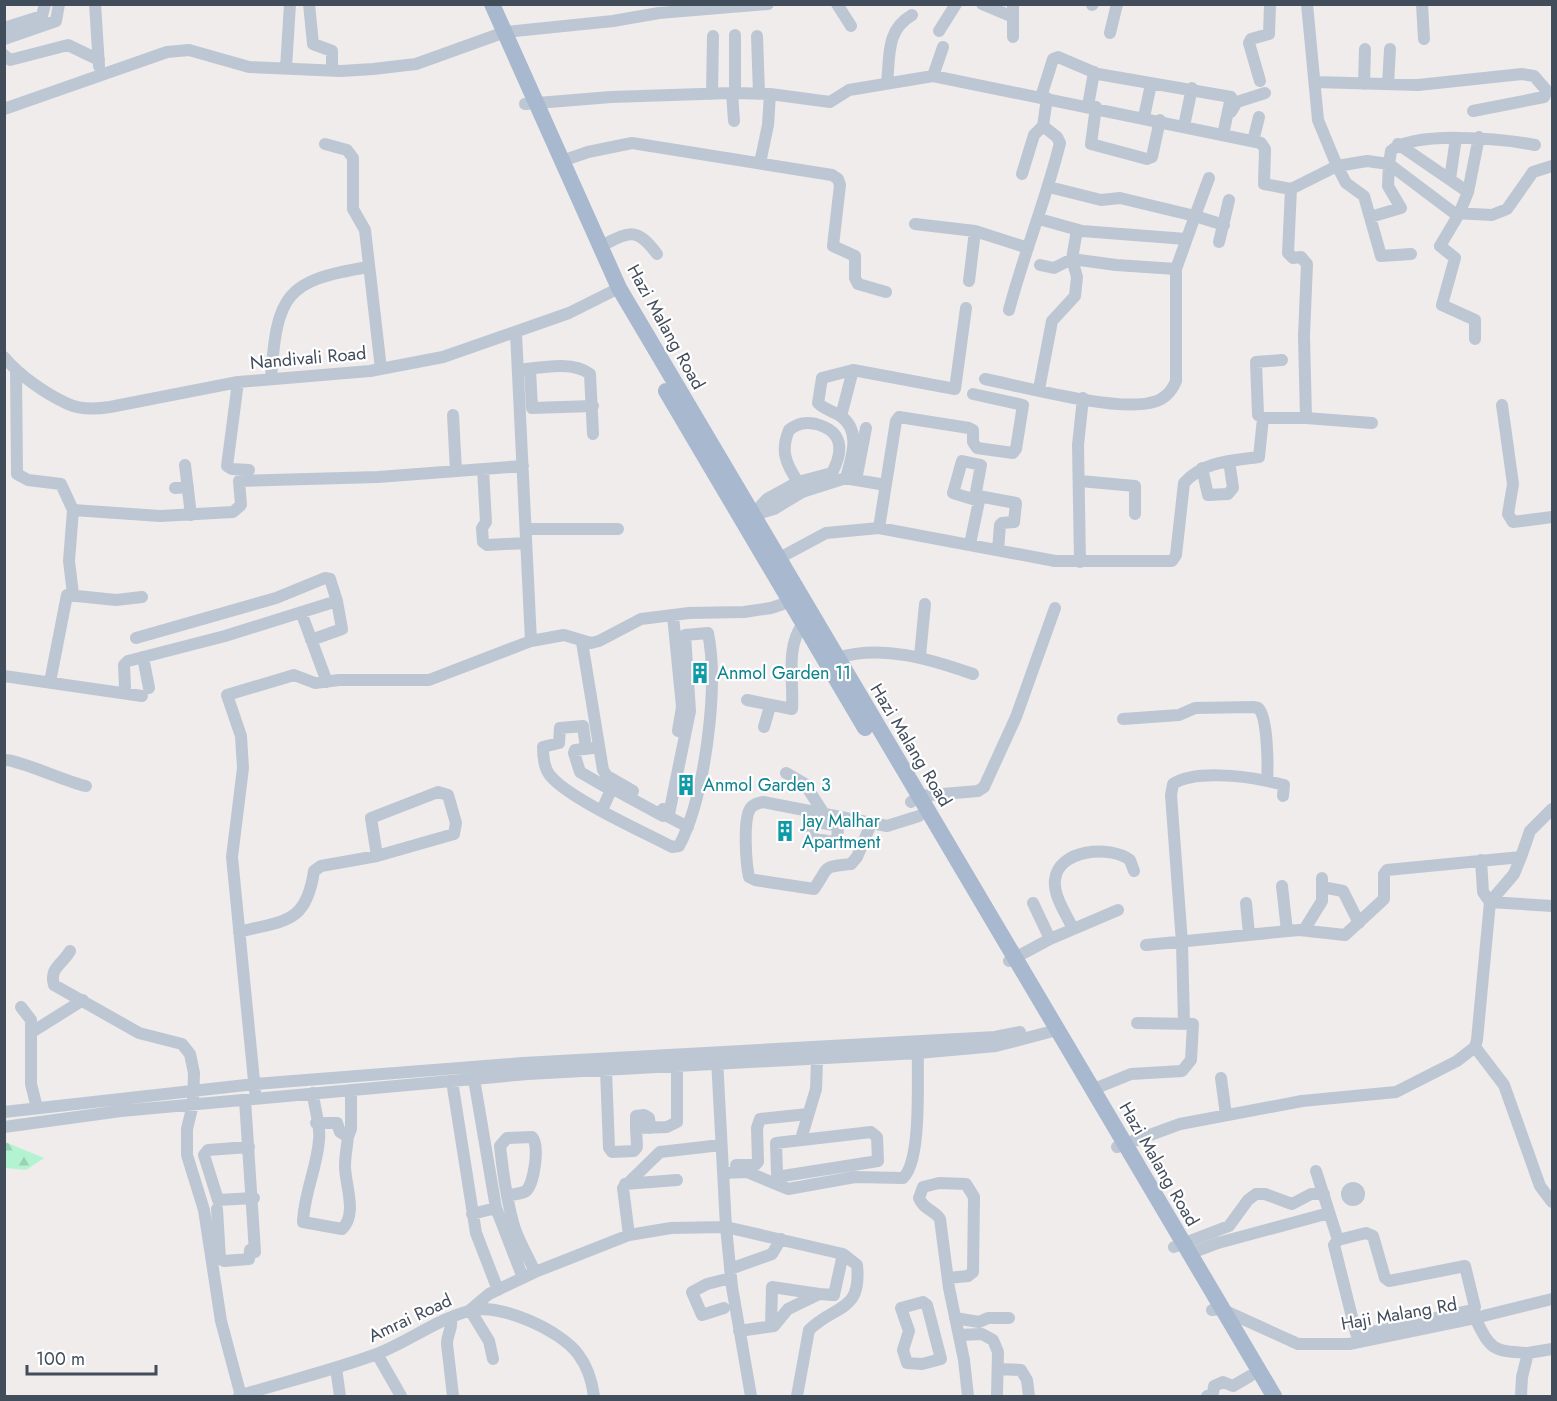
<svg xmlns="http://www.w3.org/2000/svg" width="1557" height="1401" viewBox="0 0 1557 1401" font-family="Jost,sans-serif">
	<defs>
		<pattern id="forest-firs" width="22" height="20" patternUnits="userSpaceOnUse" patternTransform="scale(1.5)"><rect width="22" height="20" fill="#b3f3d1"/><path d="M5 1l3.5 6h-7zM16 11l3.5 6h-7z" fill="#9bd2b6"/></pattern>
	</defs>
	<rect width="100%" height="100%" fill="#efeceb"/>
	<!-- forest -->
	<path fill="url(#forest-firs)" d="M5,1142L44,1158L26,1170L6,1168Z"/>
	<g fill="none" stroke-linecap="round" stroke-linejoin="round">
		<!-- minor -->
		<path stroke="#bdc7d3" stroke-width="12" d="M95,4L99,66
			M309,4L313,44L332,51V71
			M837,4L851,26
			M982,4L1013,17
			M1013,4V37
			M1307,4L1318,120L1337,166L1367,161L1389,164L1391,151C1414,130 1504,139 1535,145
			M1422,4L1424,39
			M1092,5L1093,4
			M4,28L42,16L45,4
			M939,31L956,4
			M1110,33L1117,4
			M735,35V93
			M757,36L759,94
			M4,39L56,21L59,4
			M4,55L10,60L68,45L99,60
			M286,68L290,4
			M933,76L943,47
			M1260,81L1249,43L1251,39L1269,34L1270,4
			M1315,82L1418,85L1522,74L1534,76L1547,91L1544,97L1473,111
			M887,83C890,55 886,30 912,15
			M1364,84L1365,49
			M1388,84L1390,49
			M732,93L734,121
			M712,94L713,36
			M1041,97L1053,59L1058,57L1098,74L1231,97L1223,135
			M525,104L611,97L732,93L770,94L830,102L849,90L933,76L1261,143L1265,149L1264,184L1291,189L1337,166L1346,183L1364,196L1381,256L1411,254
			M1088,106L1094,72
			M1096,107L1091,144L1147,159L1152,157L1160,120
			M4,109L167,52L189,50L249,67L341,71L373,69L416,64L505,32L613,21L659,13L768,4
			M1231,112L1237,102L1265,93
			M1144,117L1151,84
			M1184,126L1192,88
			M1253,141L1259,117
			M325,144L347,150L353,158V209L365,230L381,369
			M1398,144L1468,192
			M562,161L588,152L632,143L832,175L838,179L840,185L833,246L855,256V278L858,284L886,292
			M760,163L768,125L770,94
			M1022,174L1034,135L1043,126
			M1209,178L1195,216L1224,225
			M1450,179L1456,138
			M1049,187L1101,200L1120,198L1195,216L1176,269
			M1291,189L1288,253L1293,258L1301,257L1307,264L1304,336L1306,418L1372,423
			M1370,217L1401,208L1388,186L1389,164L1454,213L1492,215L1507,209L1533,172L1552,166
			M1039,219L1082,231L1186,239
			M915,224L975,231L1028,248
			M1219,242L1229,200
			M601,246C629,232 636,226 657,254
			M969,281L975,231
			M1009,310C1024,253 1046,200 1060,143L1057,137L1043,126L1047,98
			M516,333L531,641
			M1475,339V320L1442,305L1455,258L1440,246L1459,214L1468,192L1479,137
			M4,357C20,376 46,394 68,404C81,410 97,409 110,407L238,382L370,371L443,357L569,313L619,288
			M1282,360L1256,362L1258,415L1263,418H1306
			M530,369L532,408L593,406
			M16,370L17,474L28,480L61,484L73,510L160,516L233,512L241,505L239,481L378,477L523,466
			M518,370C539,368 572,360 590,374L593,434
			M271,378C277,295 285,280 369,267
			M985,379C1024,387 1114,411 1149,403C1163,401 1171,393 1176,381V269L1116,265L1072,259L1054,268L1040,265
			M238,382L227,466L232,469L249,470
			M1039,389L1052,321L1075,296L1077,277L1072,259L1077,230
			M1502,405L1513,484L1508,514L1513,522L1552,517
			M453,415L456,471
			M841,416L853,370
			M185,465L191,515
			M1202,468L1208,495L1228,494L1233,488L1229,461
			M483,469L486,522L482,528L483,542L487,545L526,543
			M850,479L886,485
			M856,480L866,428
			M1080,481L1135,486V514
			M175,488L188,487
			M978,496L1016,503L1014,522L1002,523L1000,525L998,550
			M753,514L767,499L798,482L832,473C844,450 843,431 816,424C805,422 798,423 789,430C780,451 786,464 798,482
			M753,515L774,509L802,492L846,478C852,457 862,429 839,415C832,411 824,409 818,403L822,378L853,370L955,389L966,308
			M879,528L896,421L899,417L969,428L973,430V442L977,448L1013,453L1016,449L1023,405L973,394
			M526,529H618
			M970,544L979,501L976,492L981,465L962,461L953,493L979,501
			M772,562L826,533L879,528L1055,561H1172L1176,555L1184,483C1204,461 1231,461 1259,457L1263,418
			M1080,562L1078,445L1083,398
			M73,594L69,561L73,510
			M301,612L327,682
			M673,616L682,707L678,731
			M311,640L342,629L337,601
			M582,642L603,770L607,776L633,791
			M920,656L925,604
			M143,657L149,688
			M837,658C882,644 930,659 973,674
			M4,676L142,696
			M50,682L67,595L116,600L142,597
			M125,687L124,665L128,661L225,636L337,601L330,579L325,578L276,598L136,638
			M747,700L792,709C794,683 785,647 803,624
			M1123,719L1179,715L1195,708L1253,707L1258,708C1268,716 1268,767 1267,781C1244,776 1194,770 1173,784L1171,795L1182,943L1184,1023
			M764,727L770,706
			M593,748L575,750L574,753L580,772L611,790L602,810
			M586,749L583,726L560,728L559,743L543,747C543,755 544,767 549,774C565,797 644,832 672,847L679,846C705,797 719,687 708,633L685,635L690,711L669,814L663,816L617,791
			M4,760C17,759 67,782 86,786
			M786,773L805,784L824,814
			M1267,781L1284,785L1283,796
			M438,792L448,795L456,823L454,834L377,856L371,818Z
			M911,802L919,796L978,791L984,787L1016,717L1055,608
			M663,809L667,816L688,827
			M813,821L838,826L837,843L812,838V836L814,812
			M871,824L857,857L851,864C821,867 830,866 814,889L755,880L749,877C746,864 743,820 750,809C753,804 758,803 763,802L887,826L919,816
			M1481,860L1483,892L1490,902L1552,906
			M1282,886L1287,931
			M1322,887L1343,891L1359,923
			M1033,903L1050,939
			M1246,903L1249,934
			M1073,929C1067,915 1053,896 1055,880C1058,849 1110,845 1130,860L1134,871
			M1304,930L1322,901V878
			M239,932C284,920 306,925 314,871L321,866L377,856
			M1146,945L1299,930L1345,935L1384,899V874L1387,870L1521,857L1530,831L1552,809
			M70,951C62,965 49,968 54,985L139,1033L182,1044L190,1054L194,1073L193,1104L187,1129V1155L204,1210L221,1321L241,1396
			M1009,961L1050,939L1118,910
			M21,1007L31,1020V1084L37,1108
			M32,1032L83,1000
			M1475,1047L1504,1085L1540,1186L1552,1202
			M717,1059L726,1227L843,1254L857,1265C862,1313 835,1304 809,1330L797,1396
			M606,1070L609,1148L612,1152L634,1151L637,1147L636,1128L667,1127L677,1122V1066
			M1221,1078L1226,1115
			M474,1079L496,1208L523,1278
			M452,1081L476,1233L498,1290
			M1094,1089L1131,1074L1182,1071L1191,1060L1193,1024L1137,1023
			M255,1091L232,857L243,768L241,736L227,695L294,675L315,683L339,680H429L531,641L564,635L591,643L599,641L641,619L689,613L744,612L771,608L798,599
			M313,1093C314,1108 321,1126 319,1140C317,1168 304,1193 303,1222L342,1229C358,1214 345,1185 345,1166C345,1156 347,1147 348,1137L340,1132L337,1123H316
			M245,1100L255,1252L250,1254
			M4,1112L255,1084L523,1063L995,1037L1020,1032
			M4,1127L121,1111L528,1074L918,1053L996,1046L1057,1030
			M636,1128V1116L644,1115L649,1118L650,1128
			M871,1132L877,1137L878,1161L783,1176L777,1173L776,1143Z
			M348,1137L351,1129V1090
			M801,1139L816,1089L817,1060
			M249,1147L208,1150L204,1155L218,1200L254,1198
			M1117,1147L1180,1124L1302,1101L1396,1092L1457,1061L1475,1047L1477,1040L1490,902L1514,874L1521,857
			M736,1165H755L758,1162L757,1128L760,1119L808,1114
			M1316,1171L1338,1240
			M723,1173L747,1172L788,1189L855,1177L903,1178C922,1161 917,1079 918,1053
			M625,1184L677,1180
			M1347 1194a6 6 0 1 1 12 0a6 6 0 1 1-12 0Z
			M507,1196C513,1194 521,1194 526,1191C534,1184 540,1145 532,1137L507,1138L500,1146C503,1174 507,1203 515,1229C520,1244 529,1258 535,1272
			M217,1209L220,1259L224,1261L249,1259L250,1250
			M472,1214L496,1208
			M1366,1233L1373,1236L1385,1278L1389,1281L1465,1266L1475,1307L1472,1310L1362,1334L1356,1333L1334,1245L1338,1240Z
			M629,1235L623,1188L660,1152L721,1145
			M1174,1247L1229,1226L1248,1200L1256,1194H1265L1292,1204L1311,1194H1324
			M1189,1254L1218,1243L1329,1213
			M730,1269L772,1254L781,1239
			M948,1278L968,1276L973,1272L974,1197L966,1184L939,1183L923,1187L919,1198C923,1209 934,1210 940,1219L949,1288L964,1360L968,1396
			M923,1302L927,1305L941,1359L922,1364L907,1363L903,1350L909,1331L901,1308Z
			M724,1308L702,1315L692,1292L707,1284L731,1278
			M470,1310L489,1294L535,1272L629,1235L671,1228L726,1227L732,1287L751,1396
			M470,1310L489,1341L493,1359
			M1212,1310L1221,1309L1298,1344H1349L1475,1318L1552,1299
			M451,1318C453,1328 447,1334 447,1344L453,1396
			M955,1318L979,1322L988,1318H1009
			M1475,1318C1491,1350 1492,1351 1528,1353L1522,1377L1521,1396
			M771,1326L772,1287L819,1294
			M739,1331L774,1326L788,1309L819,1294L834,1295L843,1254
			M959,1335L982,1334L993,1340L998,1352L997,1396
			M1528,1353L1552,1349
			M377,1354L401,1396
			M336,1368L340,1396
			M998,1369L1021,1370L1027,1380L1029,1396
			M239,1396C284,1382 330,1371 374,1355C407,1343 435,1320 469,1311C499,1302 560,1330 578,1354C588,1367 592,1381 594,1396
			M1207,1396L1213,1393L1214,1386L1223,1382L1233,1386L1250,1376"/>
		<!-- major -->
		<path stroke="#a7b8cf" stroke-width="16" d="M492,4L619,288L1274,1396
			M666,391L865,728"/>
	</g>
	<!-- icons -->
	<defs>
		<symbol id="building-bare" viewBox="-9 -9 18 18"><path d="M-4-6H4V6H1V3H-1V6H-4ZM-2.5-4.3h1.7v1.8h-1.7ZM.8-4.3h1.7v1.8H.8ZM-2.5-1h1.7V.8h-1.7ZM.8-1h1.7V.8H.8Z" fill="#0f9aa8" stroke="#fff" stroke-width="2.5" paint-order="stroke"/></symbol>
	</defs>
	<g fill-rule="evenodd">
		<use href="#building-bare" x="685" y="658" width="30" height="30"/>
		<use href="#building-bare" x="671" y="770" width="30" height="30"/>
		<use href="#building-bare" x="770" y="816" width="30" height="30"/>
	</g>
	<g text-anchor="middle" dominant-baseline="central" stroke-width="4.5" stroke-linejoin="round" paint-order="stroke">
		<!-- street labels -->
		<g font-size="18" fill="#424d5b" stroke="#fff">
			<text transform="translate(666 327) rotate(61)">Hazi Malang Road</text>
			<text transform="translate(308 358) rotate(-5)">Nandivali Road</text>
			<text transform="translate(911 745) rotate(59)">Hazi Malang Road</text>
			<text transform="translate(1159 1164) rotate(60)">Hazi Malang Road</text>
			<text transform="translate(1399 1314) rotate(-10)">Haji Malang Rd</text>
			<text transform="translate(410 1318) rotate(-25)">Amrai Road</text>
		</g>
		<!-- culture labels -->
		<g font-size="18" fill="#0d838f" stroke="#fff" text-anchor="start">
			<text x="717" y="673">Anmol Garden 11</text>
			<text x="703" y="785">Anmol Garden 3</text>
			<text x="802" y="821">Jay Malhar<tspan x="802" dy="21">Apartment</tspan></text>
		</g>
	</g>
	<!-- border -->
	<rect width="1557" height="1401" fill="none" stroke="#424d5b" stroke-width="12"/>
	<!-- scale -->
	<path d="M27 1365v9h129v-9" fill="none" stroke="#424d5b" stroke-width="3"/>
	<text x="36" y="1365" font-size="18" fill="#424d5b" stroke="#ffffff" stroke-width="4.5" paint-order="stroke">100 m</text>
</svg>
